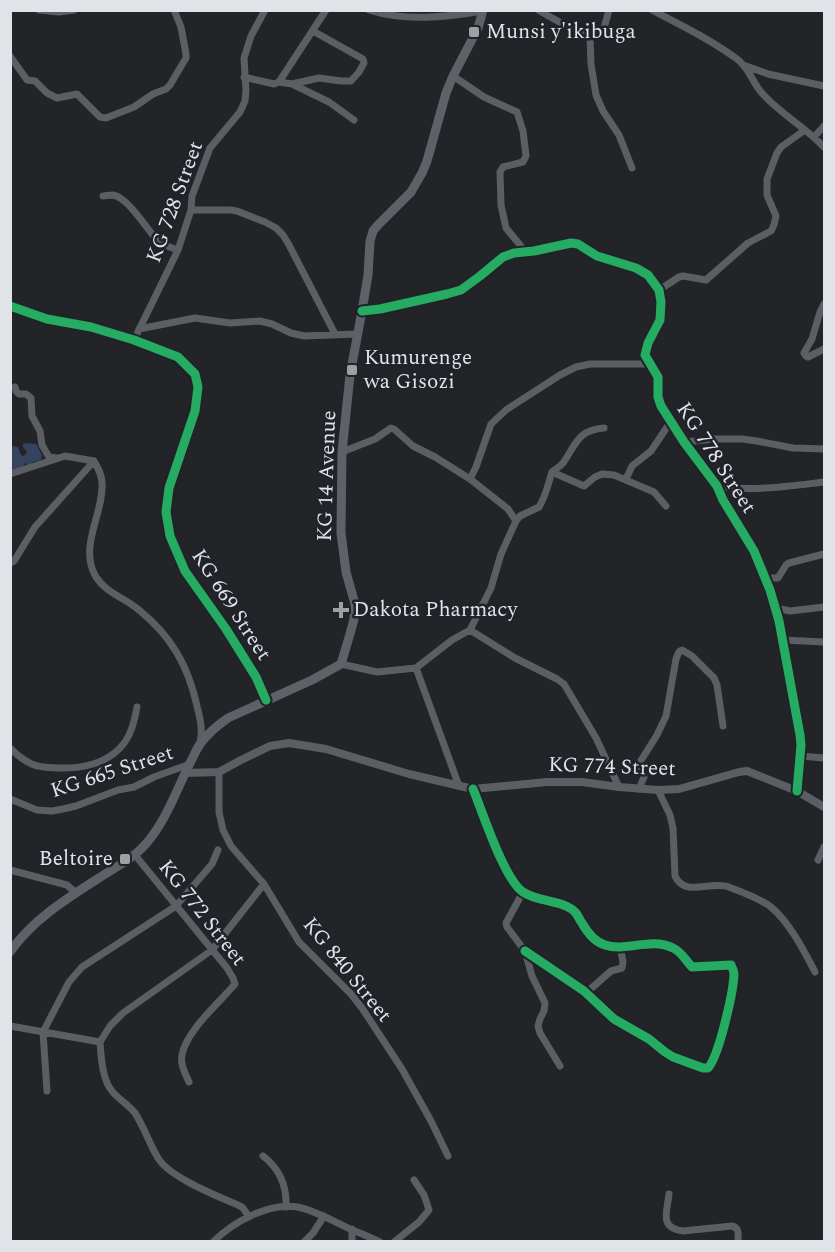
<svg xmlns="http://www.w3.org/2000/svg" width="835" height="1252" viewBox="0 0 835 1252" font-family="Spectral,serif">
	<rect width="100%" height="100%" fill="#222427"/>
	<!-- green -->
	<path fill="#34445e" d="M26,443L36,444L42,455L41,460L33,462L28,467L26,462L24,466L23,470L13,469L11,473V446L18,447L21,455L24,456L27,452L23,447V444Z"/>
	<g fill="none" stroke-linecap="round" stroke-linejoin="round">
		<!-- minor -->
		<path stroke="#5b5f64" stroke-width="7" d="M39,10L59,12L74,10
			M369,10C406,22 446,17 483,11
			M538,10L561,23L590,36L603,32L609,10
			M652,10C681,25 711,40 737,59C749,68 752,81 761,92C779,113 805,127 824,147
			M590,36L591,64L596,95L603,111L619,135L632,168
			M10,56L27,80L35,81L47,93L57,98L77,94L100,117L106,118L134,107L153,94L166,89L170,85L186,58V54L181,27L174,10
			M746,66L768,74L824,86
			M453,76L484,97L517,112L523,131L526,156L523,162L503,167L500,172L501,205L506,228L525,251
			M244,77L274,84L279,82L326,10
			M279,82L292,84L319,78L341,81H351L359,72L364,63L363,59L313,31
			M292,84L329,102L354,120
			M814,137L824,126
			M103,196C106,196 109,195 113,195C129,198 147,230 159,242L164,245L178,250
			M191,210H230L237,211L265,222L276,228L283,235L288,243L335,334
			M659,290L679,277L683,276L706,280L748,243L771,231L774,225L776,216L767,195V179L777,153L781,147L805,130
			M824,304L820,312L812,339L804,353L806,356L808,357L824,349
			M10,306L47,319L91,327L134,340L178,357L195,374L198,387L195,411L169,488L166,512L170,536L185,571L226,629L256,677L266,700
			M362,311L380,309L447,294L461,290L480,276L503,257L514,253L534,251L571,243L578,244L597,256L636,268L648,275L659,290L661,302L660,320L648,343L645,355L658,377V397L661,406L684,442L717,486L723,500L754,551L770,590L779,621L800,735L801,745L797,791
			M139,329L195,318L230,323L260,321L272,324L291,333L304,336L357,334
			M134,340L178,250L191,210L192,196L210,148L240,112L245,101L246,91L244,58L251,36L265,10
			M15,387L16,391L19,394H26L31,398L32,416L40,431L42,445L49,457L57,458
			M684,442L715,439H742L757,441L793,448L824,449
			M552,472C555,469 560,467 563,463C576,445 577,430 604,428
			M10,474L65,456L94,461C98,468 102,475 102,483C104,513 78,547 96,577C107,594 124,597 139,610C171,636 188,665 197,706C200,718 203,729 200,742
			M470,479L476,467L491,424L506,410L560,375L576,367L590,364H650
			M626,479L632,466L651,451L671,421
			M717,486C751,492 790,486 824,482
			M516,521L520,516L539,507C546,496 548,484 552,472L584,486L595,477L602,474L614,475L654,492L666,506
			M10,563L14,561L35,527L94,461
			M764,578H778L786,565L789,563L824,554
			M776,608L790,611L824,607
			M470,630L515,658L557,679L564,684L596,738L619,787
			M783,640L824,642
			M341,664L377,672L416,668L452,640L470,630L491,588L501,554L516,521L508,509L470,479L435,457L413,446L394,429L391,428L375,439L342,452
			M416,668L459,786
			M10,748C18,756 28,764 38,766C44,768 51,767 57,768C82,769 109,764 125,742C132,732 135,719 137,707
			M800,756L824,758
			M219,772V812L223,830L231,846L264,884L299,942L351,994L362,1008L402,1069L431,1121L448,1156
			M473,789C483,813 504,879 523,892C537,902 563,900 575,912C578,915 579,919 582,923C587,932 595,942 605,945C626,952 651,937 673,948C682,952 686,961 692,967L731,965C733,970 734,970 734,975C733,993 719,1056 708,1068H703L673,1057L665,1052L649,1039L614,1019L584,991L525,951
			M639,789L644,777L640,762L657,735L666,716L676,659L679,652L682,650L692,656L714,678L717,685L723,726
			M658,790L670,815L673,828L675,876C685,898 712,880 729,887C742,892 761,899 771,907C790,923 804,951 815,972
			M10,799L37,810L52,811L63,809L76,806L118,790L134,787L154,777L190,764
			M135,855L227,968L233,978L235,984C220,1002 186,1031 182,1055C180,1064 185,1073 189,1082
			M818,860L824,847
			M10,870L67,885L75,892
			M523,892L506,923L507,927L525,951L532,976L545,1003L544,1011L540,1019L538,1026L540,1033L560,1066
			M586,993L611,971L622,968L623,962L620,946
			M10,1026L100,1042
			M100,1042C101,1055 102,1080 112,1091C118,1099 128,1104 135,1113C144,1127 149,1143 158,1158C170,1178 218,1196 240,1206L243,1208L249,1217
			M100,1042L110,1026L123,1013L212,950L264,884
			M47,1091L43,1032L69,982L82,967L176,906L212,864L218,850
			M263,1156C280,1169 287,1186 286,1207
			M669,1194C667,1212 659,1228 683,1231L732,1226C740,1228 738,1235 738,1242
			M213,1242C233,1222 269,1202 298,1207C316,1211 333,1221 350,1229C360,1233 370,1237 380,1242
			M304,1242L313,1233L324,1216
			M352,1242V1229
			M394,1242L419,1222L429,1210L424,1195L414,1180"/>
		<!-- tertiary -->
		<path stroke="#5b5f64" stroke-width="8" d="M185,773L219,772L241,760L270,746L289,743L326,749L409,774L473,789L547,782H582L619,787L658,790L679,789L739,772L747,771L797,791L824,807"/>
		<!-- secondary -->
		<path stroke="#5e6168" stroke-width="9" d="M10,952C33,919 69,897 102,876C116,867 132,859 143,847C165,824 176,791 190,763C194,756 196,749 201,743C208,733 218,725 228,718L312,680L341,664L350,634L354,619L355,604L346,572L341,533L342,452L350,375L362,311L368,275L370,241L373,231L378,225L411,192L422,173L427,161L446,93L453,76L478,28L483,10"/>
		<defs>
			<path id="cycleway" d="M10,306L47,319L91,327L134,340L178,357L195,374L198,387L195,411L169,488L166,512L170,536L185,571L226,629L256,677L266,700
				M362,311L380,309L447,294L461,290L480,276L503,257L514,253L534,251L571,243L578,244L597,256L636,268L648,275L659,290L661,302L660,320L648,343L645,355L658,377V397L661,406L684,442L717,486L723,500L754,551L770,590L779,621L800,735L801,745L797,791
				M473,789C483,813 504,879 523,892C537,902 563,900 575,912C578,915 579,919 582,923C587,932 595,942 605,945C626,952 651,937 673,948C682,952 686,961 692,967L731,965C733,970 734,970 734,975C733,993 719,1056 708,1068H703L673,1057L665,1052L649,1039L614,1019L584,991L525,951"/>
		</defs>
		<!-- cycleway casing -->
		<use href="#cycleway" stroke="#202329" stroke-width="13"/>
		<!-- cycleway -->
		<use href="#cycleway" stroke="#26ab63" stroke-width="9"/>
	</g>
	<!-- markers -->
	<g fill="#9ea0a4" stroke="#202329" stroke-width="2">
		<rect x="468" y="26" width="12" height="12" rx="3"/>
		<rect x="346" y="364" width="12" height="12" rx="3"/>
		<path d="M338 601h6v6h6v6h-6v6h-6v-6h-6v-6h6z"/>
		<rect x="119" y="853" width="12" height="12" rx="3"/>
	</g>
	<g text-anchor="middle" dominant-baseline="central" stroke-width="5" stroke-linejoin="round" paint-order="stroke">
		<!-- poi labels -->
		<g font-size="21" fill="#e0e3e7" stroke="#202329" text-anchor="start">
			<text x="486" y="32">Munsi y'ikibuga</text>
			<text x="364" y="358">Kumurenge<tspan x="364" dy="24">wa Gisozi</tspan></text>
			<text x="353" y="610">Dakota Pharmacy</text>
			<text x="113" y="859" text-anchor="end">Beltoire</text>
		</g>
		<!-- street labels -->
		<g font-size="21" fill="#e0e3e7" stroke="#202329">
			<text transform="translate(175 202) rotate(-70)">KG 728 Street</text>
			<text transform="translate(716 458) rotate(57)">KG 778 Street</text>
			<text transform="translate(327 476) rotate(-88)">KG 14 Avenue</text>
			<text transform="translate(231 605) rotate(57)">KG 669 Street</text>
			<text transform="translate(612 767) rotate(2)">KG 774 Street</text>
			<text transform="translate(112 772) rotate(-18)">KG 665 Street</text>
			<text transform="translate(202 913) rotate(52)">KG 772 Street</text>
			<text transform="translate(347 970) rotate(51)">KG 840 Street</text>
		</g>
	</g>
	<!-- border -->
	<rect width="835" height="1252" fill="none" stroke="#e0e3e7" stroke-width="24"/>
</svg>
